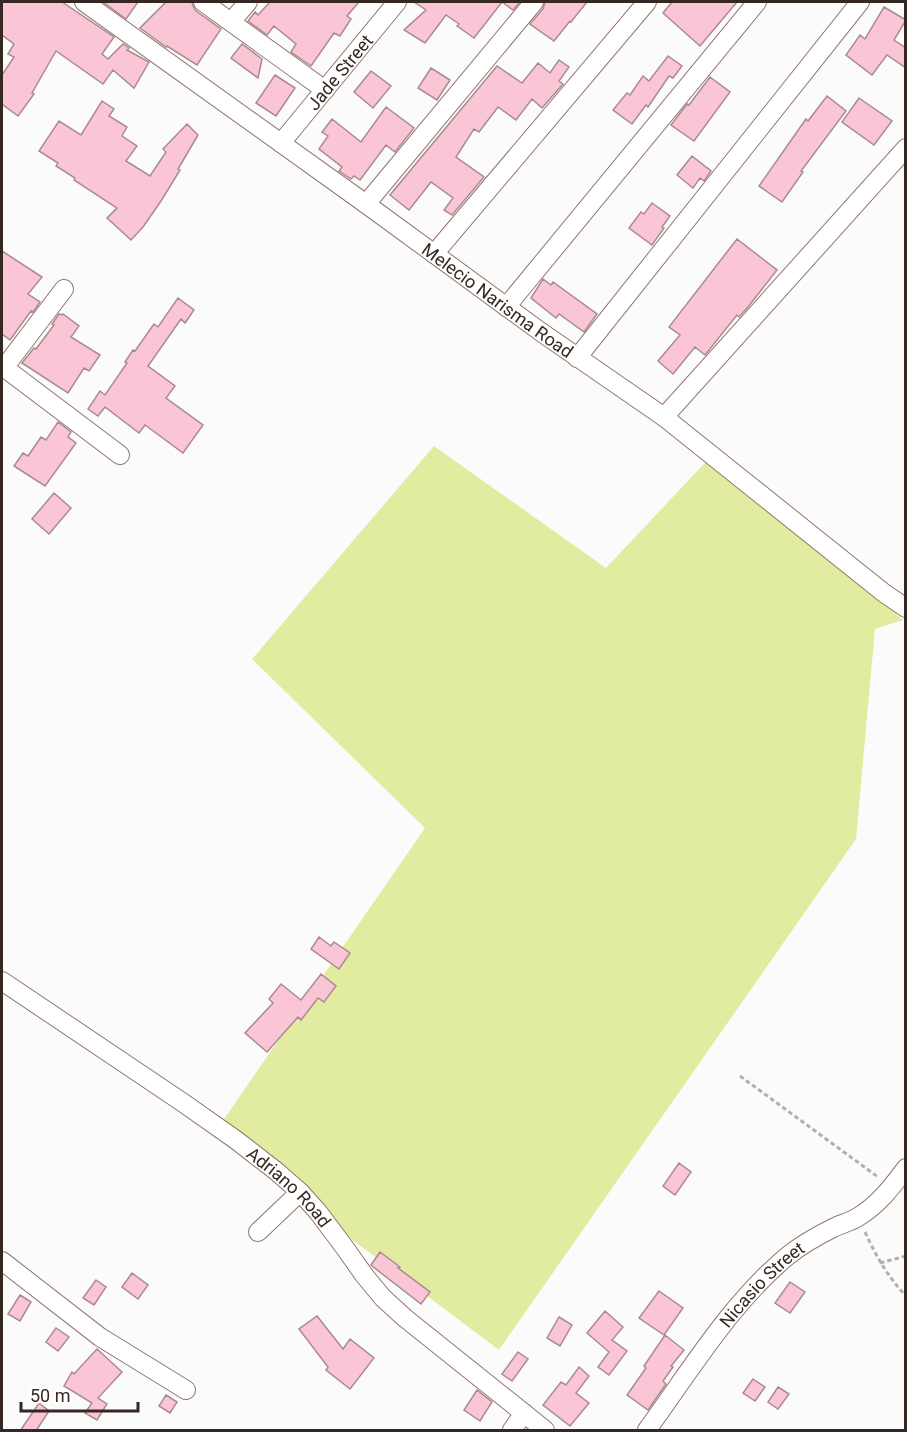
<svg xmlns="http://www.w3.org/2000/svg" width="907" height="1432" viewBox="0 0 907 1432" font-family="Roboto,sans-serif">
	<rect width="100%" height="100%" fill="#fbfbfb"/>
	<!-- green -->
	<path fill="#e2eca1" d="M434,446L606,568L715,452L903,620L875,629L856,839L499,1350L213,1135L425,828L252,659Z"/>
	<!-- building -->
	<path fill="#fac6d6" stroke="#aa8993" stroke-width="1.5" d="M2,2H62L114,37L102,54L108,59L123,44L129,48L127,50L149,62L134,88L113,70L103,84L56,51L32,93L34,94L18,116L2,104V75L14,57L8,54L14,44L2,35Z
		M103,2H138L126,19Z
		M166,2H192L193,6L196,11L221,29L197,65L167,46L166,47L140,28Z
		M270,2H359L347,16L351,19L340,36L334,33L311,66L291,52L296,44L274,26L267,35L248,21L255,12L258,15Z
		M414,2H520L513,10L502,2L474,38L457,26L459,24L446,15L425,43L404,30L426,10Z
		M545,2H587L571,22L570,21L554,41L530,24L543,9Z
		M672,2H737L700,46L663,13Z
		M884,7L906,20L894,40L906,48V68L887,55L872,75L846,55L860,35L865,39Z
		M242,44L262,59L258,78L231,58Z
		M668,56L682,66L673,78L669,76L648,107L646,105L632,124L613,110L627,93L630,95L643,76L649,81Z
		M559,60L569,67L559,81L563,84L542,108L532,99L516,120L498,107L479,132L474,129L456,157L484,177L452,215L444,210L453,198L431,182L409,210L390,195L497,66L522,83L538,63L550,73Z
		M431,68L450,80L437,100L418,88Z
		M371,71L391,86L373,108L354,92Z
		M275,75L295,88L276,116L256,103Z
		M710,77L730,92L694,141L671,125L687,104L689,105Z
		M827,96L846,111L801,171L803,172L782,202L759,186L806,119L808,121Z
		M859,98L892,121L874,145L842,122Z
		M102,101L114,109L109,116L127,127L122,136L137,146L126,161L150,176L166,152L163,149L187,124L198,135L178,169L180,170L161,201L143,227L131,240L107,218L117,208L74,180L75,178L56,166L58,163L39,151L59,121L81,135Z
		M386,107L414,128L395,152L386,145L360,180L354,176L351,179L339,171L342,167L319,149L328,136L322,132L332,119L361,142Z
		M692,156L711,171L704,181L700,178L693,188L677,175Z
		M652,203L670,216L662,227L664,228L652,245L629,228L641,212L644,214Z
		M737,239L777,270L748,307L739,317L737,315L705,355L695,347L673,374L658,361L680,335L669,327Z
		M2,251L42,277L28,294L40,302L33,312L31,311L10,340L2,334Z
		M543,279L551,285L553,282L597,314L584,332L559,314L556,318L531,298Z
		M178,298L194,310L185,323L181,319L148,366L175,386L166,398L203,425L183,453L145,425L139,433L105,407L98,416L88,409L100,391L105,395L127,363L125,362L133,350L135,351L154,324L158,327Z
		M59,314L62,315L63,314L79,326L71,337L100,355L89,371L84,368L68,393L22,363L34,348L36,349L54,325L52,324Z
		M58,422L71,432L68,437L76,443L45,486L14,466L23,453L28,456L41,437L46,440Z
		M54,493L71,508L49,534L32,519Z
		M319,937L331,946L334,942L350,953L339,969L311,949Z
		M321,974L336,986L324,1002L318,998L301,1020L298,1017L267,1052L245,1033L273,1003L269,999L281,984L301,1000Z
		M679,1163L691,1172L675,1195L663,1186Z
		M380,1252L400,1267L398,1268L430,1292L421,1304L372,1266L371,1265Z
		M132,1273L148,1285L138,1299L122,1287Z
		M96,1280L106,1287L94,1305L83,1298Z
		M790,1282L805,1292L790,1313L775,1303Z
		M659,1291L683,1308L664,1335L639,1318Z
		M20,1295L31,1302L20,1321L8,1314Z
		M605,1311L623,1327L612,1340L627,1351L609,1375L598,1367L609,1352L587,1333Z
		M317,1316L343,1349L350,1339L374,1358L350,1389L326,1370L328,1367L299,1329Z
		M559,1317L572,1325L560,1346L547,1338Z
		M56,1328L69,1337L58,1351L46,1342Z
		M665,1335L684,1350L671,1366L673,1367L663,1381L666,1384L648,1410L627,1395L646,1368L644,1366Z
		M97,1349L122,1372L98,1398L107,1404L97,1420L85,1413L92,1403L64,1386L72,1372L74,1374Z
		M518,1352L528,1359L512,1381L502,1374Z
		M579,1367L589,1376L576,1393L589,1403L570,1426L543,1405L561,1382L566,1385Z
		M753,1379L765,1387L755,1401L743,1393Z
		M778,1387L789,1394L778,1409L768,1402Z
		M477,1390L492,1402L480,1421L464,1410Z
		M166,1395L177,1402L170,1413L159,1406Z
		M39,1403L49,1411L36,1431H20Z"/>
	<g fill="none" stroke-linecap="round" stroke-linejoin="round">
		<defs>
			<g id="minor">
				<path id="s1" d="M84,2L366,204L541,332L664,417L884,593L906,608"/>
				<path d="M203,2L325,90"/>
				<path d="M231,22L248,2"/>
				<path id="s2" d="M281,143L397,2"/>
				<path d="M366,204L534,2"/>
				<path d="M434,254L647,2"/>
				<path d="M506,307L757,2"/>
				<path d="M577,358L860,2"/>
				<path d="M2,366L120,455"/>
				<path d="M4,368L64,289"/>
				<path d="M664,417L906,148"/>
				<path id="s3" d="M2,981L182,1102L236,1140L276,1171L300,1192L318,1212L345,1248L364,1275L383,1298L405,1318L545,1430"/>
				<path d="M258,1232L300,1192"/>
				<path d="M2,1261L100,1337L186,1390"/>
				<path d="M512,1430L524,1413"/>
				<path id="s4" d="M647,1430C690,1371 732,1301 790,1254C803,1244 819,1235 833,1228C841,1224 850,1222 858,1217C878,1205 892,1187 906,1168"/>
			</g>
		</defs>
		<!-- minor casing -->
		<use href="#minor" stroke="#947669" stroke-width="20"/>
		<!-- path -->
		<path stroke="#b4afad" stroke-width="3" stroke-dasharray="4.5 3" stroke-linecap="butt" d="M740,1076L878,1177
			M865,1232C876,1256 888,1277 906,1296
			M880,1263L906,1256"/>
		<!-- minor -->
		<use href="#minor" stroke="#fff" stroke-width="18"/>
	</g>
	<g text-anchor="middle" dominant-baseline="central" stroke-width="6" stroke-linejoin="round" paint-order="stroke">
		<!-- street labels -->
		<g font-size="18" fill="#352822" stroke="#fff">
			<text stroke="none"><textPath href="#s2" startOffset="92">Jade Street</textPath></text>
			<text stroke="none"><textPath href="#s1" startOffset="510">Melecio Narisma Road</textPath></text>
			<text stroke="none"><textPath href="#s3" startOffset="354">Adriano Road</textPath></text>
			<text stroke="none"><textPath href="#s4" startOffset="186">Nicasio Street</textPath></text>
		</g>
	</g>
	<!-- border -->
	<rect width="907" height="1432" fill="none" stroke="#352822" stroke-width="6"/>
	<!-- scale -->
	<path d="M21 1402v9h117v-9" fill="none" stroke="#352822" stroke-width="3"/>
	<text x="30" y="1402" font-size="18" fill="#352822" stroke="#ffffff" stroke-width="4.5" paint-order="stroke">50 m</text>
</svg>
